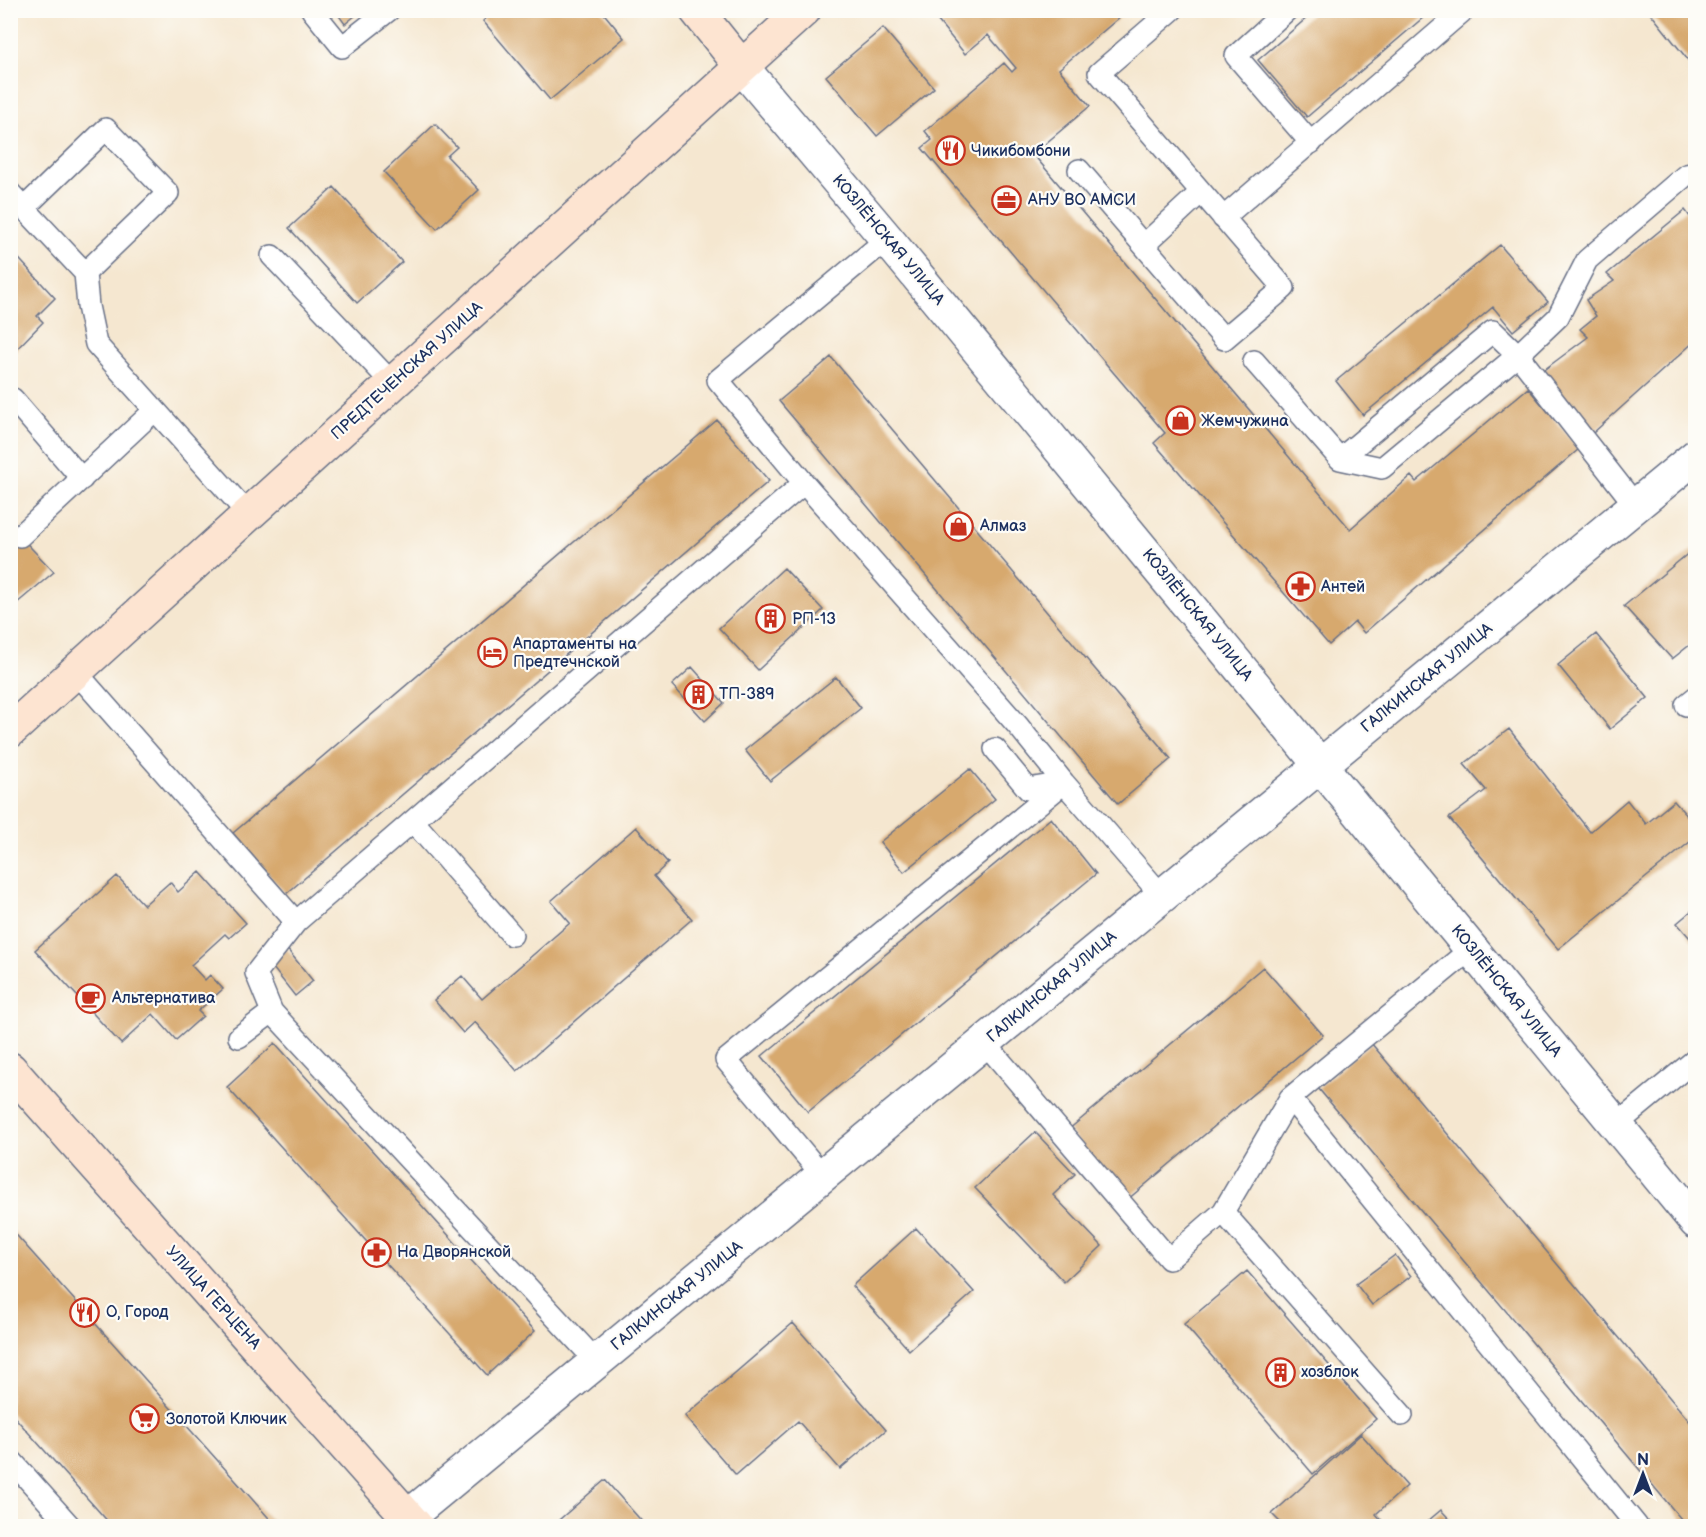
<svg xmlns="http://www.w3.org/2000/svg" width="1706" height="1537" viewBox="0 0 1706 1537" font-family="'Balsamiq Sans',sans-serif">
	<rect width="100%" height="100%" fill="#fdfcf7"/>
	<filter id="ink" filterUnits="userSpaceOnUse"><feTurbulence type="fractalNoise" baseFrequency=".0167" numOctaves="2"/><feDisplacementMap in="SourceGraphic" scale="12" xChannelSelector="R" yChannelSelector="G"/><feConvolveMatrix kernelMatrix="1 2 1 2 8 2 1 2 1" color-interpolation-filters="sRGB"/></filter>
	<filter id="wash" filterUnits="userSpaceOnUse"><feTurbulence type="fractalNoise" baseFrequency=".008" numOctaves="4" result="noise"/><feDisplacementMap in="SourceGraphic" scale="24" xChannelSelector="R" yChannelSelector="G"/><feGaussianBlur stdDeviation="1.35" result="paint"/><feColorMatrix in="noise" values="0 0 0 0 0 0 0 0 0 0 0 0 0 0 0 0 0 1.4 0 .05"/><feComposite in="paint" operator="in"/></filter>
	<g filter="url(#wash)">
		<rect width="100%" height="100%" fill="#f5e7d0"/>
		<g id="blocks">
			<!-- building -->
			<path fill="#d7a96e" d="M335,10H362L345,24Z
				M495,10H601L624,38L550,100L483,21Z
				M938,10H1128L1059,69L1090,106L1033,154L1350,529L1411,476L1416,482L1528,388L1579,449L1364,633L1355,622L1329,645L1154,443L1165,433L922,148L932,140L925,131L1004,63L1012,72L1016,68L988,35L965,54L933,15Z
				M1316,10H1432L1307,117L1258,60Z
				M1648,10H1696V70Z
				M883,28L934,88L877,136L826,76Z
				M435,124L457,147L447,156L479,190L437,229L384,172Z
				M334,187L402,262L357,303L289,228Z
				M1685,210L1691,218L1696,213V340L1593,433L1541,372L1588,337L1580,329L1596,316L1586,300L1614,281L1607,274Z
				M1500,245L1548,302L1513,331L1493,307L1363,415L1336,381Z
				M10,249L55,298L37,316L43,322L10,356Z
				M831,357L1171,759L1118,804L779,401Z
				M717,420L769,481L286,894L233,833Z
				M10,526L54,572L10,609Z
				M1696,547V640L1672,659L1624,606Z
				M784,568L823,610L758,670L719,628Z
				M1596,634L1648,698L1610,729L1558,665Z
				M692,667L724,703L705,721L672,685Z
				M836,677L861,708L770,781L745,750Z
				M1509,729L1590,832L1627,800L1646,824L1674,801L1696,826V837L1558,949L1449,818L1486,790L1464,764Z
				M970,769L995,799L904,872L880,842Z
				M1051,818L1096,874L808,1112L762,1056Z
				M636,827L668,863L654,876L692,919L517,1071L475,1022L463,1033L434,1000L462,976L482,999L570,923L551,901Z
				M200,872L246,923L229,938L225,934L191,965L205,980L210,975L223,989L198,1011L203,1016L176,1040L153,1014L121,1044L35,950L117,876L144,905L170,882L178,892Z
				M1696,907V945L1677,923Z
				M287,949L313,981L295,996L269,963Z
				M1263,967L1323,1035L1127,1200L1068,1130Z
				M275,1043L535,1331L487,1375L227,1087Z
				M1371,1043L1696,1429V1526H1687L1318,1088Z
				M1035,1132L1075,1174L1053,1195L1102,1246L1064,1282L975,1188Z
				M10,1228L85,1312L276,1526H112L10,1412Z
				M916,1228L974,1292L909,1350L852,1286Z
				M1395,1255L1411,1276L1372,1305L1356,1284Z
				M1247,1271L1376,1419L1313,1474L1184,1324Z
				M793,1323L886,1430L840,1469L798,1421L736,1475L685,1416Z
				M1361,1434L1407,1486L1376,1514L1387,1526H1284L1272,1514Z
				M605,1480L646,1526H552Z
				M1441,1510L1456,1526H1422Z"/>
		</g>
	</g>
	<g filter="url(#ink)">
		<use href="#blocks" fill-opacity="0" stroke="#676f86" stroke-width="1.5"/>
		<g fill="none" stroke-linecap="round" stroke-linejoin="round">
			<defs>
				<path id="lane" d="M312,10L342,47L389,10
					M1287,10L1236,56L1311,143
					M1079,170L1224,339L1284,288L1099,73L1172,10
					M10,193L85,273L88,306L96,344L249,515
					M24,208L106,129L168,193L85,273
					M1223,218L1464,10
					M1144,245L1201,192
					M272,256L393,384
					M1254,361L1340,459L1382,468L1518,355L1558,317L1587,260L1686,175L1696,173
					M13,399L82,479
					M1340,459L1493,331L1518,355L1636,506
					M804,483L1019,727L1064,783L1162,896
					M20,536L155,410
					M76,672L296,922L804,483L718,380L887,239
					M1686,705L1696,697
					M995,749L1028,789L1064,783
					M413,821L512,935
					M272,1012L597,1362
					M239,1037L272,1012L256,973L296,922
					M985,1043L1169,1259L1223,1212L1290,1098L1471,949
					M1290,1098L1637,1526
					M1616,1125L1696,1059
					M823,1176L726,1060L1064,783
					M1223,1212L1402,1415
					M10,1459L70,1526"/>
				<path id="street" d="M741,66L887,239L1696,1222
					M408,1517L1696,456"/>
				<path id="secondary" d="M696,10L741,66
					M10,731L804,10
					M10,1069L416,1526"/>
			</defs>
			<!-- lane casing -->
			<use href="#lane" stroke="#676f86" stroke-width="24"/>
			<!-- street casing -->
			<use href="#street" stroke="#676f86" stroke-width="36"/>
			<!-- secondary casing -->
			<use href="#secondary" stroke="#676f86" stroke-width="36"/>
			<!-- lane -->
			<use href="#lane" stroke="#fff" stroke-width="21"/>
			<!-- street -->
			<use href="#street" stroke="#fff" stroke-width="33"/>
			<!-- secondary -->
			<use href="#secondary" stroke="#fde4d1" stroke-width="33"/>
		</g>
	</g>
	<!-- icons -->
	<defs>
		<symbol id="restaurant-ring" viewBox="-11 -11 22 22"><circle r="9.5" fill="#fdfcf7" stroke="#c8321e" stroke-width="1.5"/><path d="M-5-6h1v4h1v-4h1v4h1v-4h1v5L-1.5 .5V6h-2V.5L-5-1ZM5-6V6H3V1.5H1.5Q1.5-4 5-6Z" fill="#c8321e"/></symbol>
		<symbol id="office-ring" viewBox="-11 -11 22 22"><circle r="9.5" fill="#fdfcf7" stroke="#c8321e" stroke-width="1.5"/><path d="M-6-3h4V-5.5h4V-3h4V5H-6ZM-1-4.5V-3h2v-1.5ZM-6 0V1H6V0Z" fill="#c8321e"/></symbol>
		<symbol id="shop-ring" viewBox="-11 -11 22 22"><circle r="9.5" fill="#fdfcf7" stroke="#c8321e" stroke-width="1.5"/><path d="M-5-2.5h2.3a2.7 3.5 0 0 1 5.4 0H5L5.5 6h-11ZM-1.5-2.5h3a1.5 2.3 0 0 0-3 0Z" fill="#c8321e"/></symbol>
		<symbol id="pharmacy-ring" viewBox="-11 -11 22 22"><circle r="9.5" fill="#fdfcf7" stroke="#c8321e" stroke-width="1.5"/><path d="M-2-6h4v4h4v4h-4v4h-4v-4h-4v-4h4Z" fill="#c8321e"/></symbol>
		<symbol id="building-ring" viewBox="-11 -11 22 22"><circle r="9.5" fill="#fdfcf7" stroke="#c8321e" stroke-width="1.5"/><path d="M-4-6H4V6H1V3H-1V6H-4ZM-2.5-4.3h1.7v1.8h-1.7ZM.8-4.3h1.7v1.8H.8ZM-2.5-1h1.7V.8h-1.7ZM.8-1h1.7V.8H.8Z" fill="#c8321e"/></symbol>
		<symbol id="hotel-ring" viewBox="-11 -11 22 22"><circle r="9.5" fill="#fdfcf7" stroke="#c8321e" stroke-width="1.5"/><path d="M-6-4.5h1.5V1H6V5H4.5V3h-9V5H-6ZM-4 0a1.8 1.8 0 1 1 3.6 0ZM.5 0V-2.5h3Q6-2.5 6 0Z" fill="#c8321e"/></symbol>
		<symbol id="cafe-ring" viewBox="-11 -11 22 22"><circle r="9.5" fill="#fdfcf7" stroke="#c8321e" stroke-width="1.5"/><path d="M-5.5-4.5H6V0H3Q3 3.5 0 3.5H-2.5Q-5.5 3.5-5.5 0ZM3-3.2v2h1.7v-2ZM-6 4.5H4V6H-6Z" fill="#c8321e"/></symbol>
		<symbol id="supermarket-ring" viewBox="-11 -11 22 22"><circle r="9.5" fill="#fdfcf7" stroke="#c8321e" stroke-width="1.5"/><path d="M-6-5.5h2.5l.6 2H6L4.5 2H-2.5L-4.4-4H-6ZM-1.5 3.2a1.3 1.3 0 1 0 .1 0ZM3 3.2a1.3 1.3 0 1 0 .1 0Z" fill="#c8321e"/></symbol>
	</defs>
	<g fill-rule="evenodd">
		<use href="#restaurant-ring" x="934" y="134" width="33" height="33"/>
		<use href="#office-ring" x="990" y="184" width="33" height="33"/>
		<use href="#shop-ring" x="1164" y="404" width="33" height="33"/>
		<use href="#shop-ring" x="942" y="510" width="33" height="33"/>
		<use href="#pharmacy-ring" x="1284" y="570" width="33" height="33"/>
		<use href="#building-ring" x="754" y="602" width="33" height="33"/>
		<use href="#hotel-ring" x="476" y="636" width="33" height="33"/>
		<use href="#building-ring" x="682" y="678" width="33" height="33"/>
		<use href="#cafe-ring" x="74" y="982" width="33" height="33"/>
		<use href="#pharmacy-ring" x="360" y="1236" width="33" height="33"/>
		<use href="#restaurant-ring" x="68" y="1296" width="33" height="33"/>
		<use href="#building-ring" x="1264" y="1356" width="33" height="33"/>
		<use href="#supermarket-ring" x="128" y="1402" width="33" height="33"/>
	</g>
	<g text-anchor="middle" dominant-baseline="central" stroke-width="4.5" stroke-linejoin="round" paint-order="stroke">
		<!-- poi labels -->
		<g font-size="16" fill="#1b2f5e" stroke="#fdfcf7" text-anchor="start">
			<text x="971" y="151">Чикибомбони</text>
			<text x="1028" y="200">АНУ ВО АМСИ</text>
			<text x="1201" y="421">Жемчужина</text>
			<text x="980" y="526">Алмаз</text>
			<text x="1321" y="587">Антей</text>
			<text x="792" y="619">РП-13</text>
			<text x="513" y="644">Апартаменты на<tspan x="513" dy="18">Предтечнской</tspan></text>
			<text x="719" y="694">ТП-389</text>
			<text x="112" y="998">Альтернатива</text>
			<text x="397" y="1252">На Дворянской</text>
			<text x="106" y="1312">О, Город</text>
			<text x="1301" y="1372">хозблок</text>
			<text x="166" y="1419">Золотой Ключик</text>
		</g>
		<!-- street labels -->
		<g font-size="16" fill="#1b2f5e" stroke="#fdfcf7">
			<text transform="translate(888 240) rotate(50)">КОЗЛЁНСКАЯ УЛИЦА</text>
			<text transform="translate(407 371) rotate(-42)">ПРЕДТЕЧЕНСКАЯ УЛИЦА</text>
			<text transform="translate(1197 615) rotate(51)">КОЗЛЁНСКАЯ УЛИЦА</text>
			<text transform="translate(1427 678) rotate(-39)">ГАЛКИНСКАЯ УЛИЦА</text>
			<text transform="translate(1052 987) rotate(-40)">ГАЛКИНСКАЯ УЛИЦА</text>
			<text transform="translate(1506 991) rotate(51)">КОЗЛЁНСКАЯ УЛИЦА</text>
			<text transform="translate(677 1296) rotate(-39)">ГАЛКИНСКАЯ УЛИЦА</text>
			<text transform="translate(213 1298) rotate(48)">УЛИЦА ГЕРЦЕНА</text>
		</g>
	</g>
	<!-- margin -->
	<rect width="1706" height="1537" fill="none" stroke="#fdfcf7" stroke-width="36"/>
	<!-- north arrow -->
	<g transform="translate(1643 1474)" stroke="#fdfcf7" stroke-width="4.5" paint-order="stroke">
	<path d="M0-4.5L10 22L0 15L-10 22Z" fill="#1b2f5e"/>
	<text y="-9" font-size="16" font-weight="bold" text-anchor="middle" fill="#1b2f5e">N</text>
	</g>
</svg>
